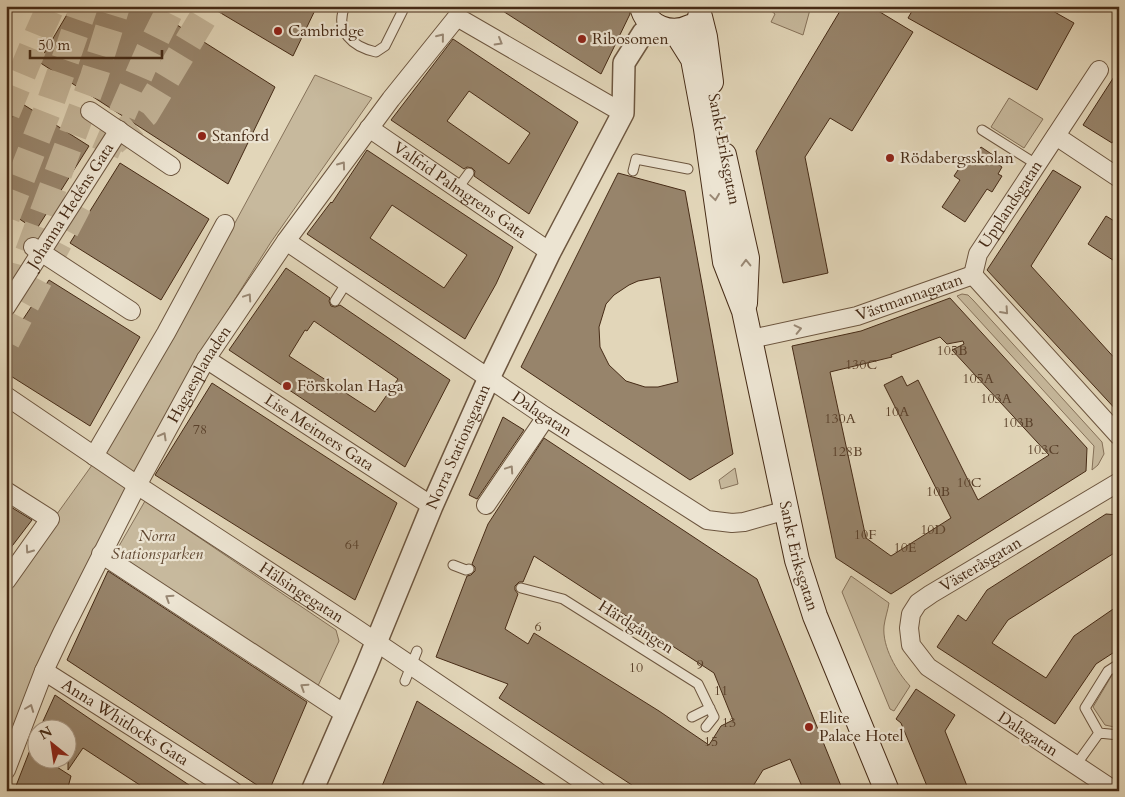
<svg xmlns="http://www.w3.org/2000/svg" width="1125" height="797" viewBox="0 0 1125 797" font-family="Cardo,serif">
	<rect width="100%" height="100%" fill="#e2d6b9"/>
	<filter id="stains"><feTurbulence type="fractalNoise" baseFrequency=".004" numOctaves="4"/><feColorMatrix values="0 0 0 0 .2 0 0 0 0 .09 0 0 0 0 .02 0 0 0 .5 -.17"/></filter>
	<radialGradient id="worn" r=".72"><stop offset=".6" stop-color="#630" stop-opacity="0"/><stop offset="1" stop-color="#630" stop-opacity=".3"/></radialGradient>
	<!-- green -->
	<path fill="#c7b99d" stroke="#86725a" d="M772,6H811L803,35L771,22L775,14L770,10Z
		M315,75L372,98L271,242L202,351L6,753V585L100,454L230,232Z
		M1009,98L1043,119L1024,148L991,127Z
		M962,294L968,295L973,300L1102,442L1104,454L1098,465L1092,470L1094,446L957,296Z
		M735,468L738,484L721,489L719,480Z
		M145,501L336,630L339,641L317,688L122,559L118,553L119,546Z
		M851,576L889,603C888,610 885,618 884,626C882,647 897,672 910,686L894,711L890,709L842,592Z
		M1119,671V728L1105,725L1093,707L1112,675Z"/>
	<!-- building -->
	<path fill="#97846b" stroke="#462b16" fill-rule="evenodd" d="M72,6H147L275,87L228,184L39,62Z
		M209,6H317L293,56Z
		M495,6H629L630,14L601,74Z
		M843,6H870L913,32L852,131L830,118L805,157L828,273L783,283L756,151Z
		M915,6H1044L1074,23L1037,90L908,18Z
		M453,39L578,122L529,214L474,176L475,171L472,168L467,167L464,169L391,120ZM469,91L530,133L509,164L447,121Z
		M1119,69V132L1112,143L1083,125Z
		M21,103L89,146L36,230L6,210V127Z
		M981,147L1002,161L999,165L1002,167L998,174L1002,176L992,192L987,189L965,222L942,207L960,180L954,176L964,161L969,165Z
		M367,150L513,247L496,284L465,339L307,234L331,202L332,203ZM392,205L467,255L444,288L370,238Z
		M120,163L209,219L161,300L70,243Z
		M1053,170L1081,187L1031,266L1119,363V413L987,270Z
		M618,173L685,191L733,454L690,480L521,367ZM660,277L678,382L658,387H645L626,381L609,365L600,347L599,327L606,304L614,295L629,285L638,281Z
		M1106,216L1119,224V264L1088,244Z
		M286,268L330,298L329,301L331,306L335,307L340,305L450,380L405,467L229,350ZM314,321L398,379L375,412L289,356L305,330L307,331Z
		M49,280L140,337L90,426L6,373V345Z
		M950,298L1087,448L1086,471L891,594L836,558L792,346L861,331ZM940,337L947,344L963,341L964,344L952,350L1049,455L978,500L918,380L907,386L902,376L884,385L951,518L891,556L866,538L830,372L892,357L891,355Z
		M212,383L397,503L355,600L155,475Z
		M503,417L524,430L477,499L469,495Z
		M544,438L757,579L843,791H804L790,759L763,770L750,791H641L499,698L508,684L436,657L467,576L471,575L475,571V567L472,564L488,524ZM534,556L714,673L733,720L721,726L709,745L659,711L534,633L528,644L505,629L518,594L515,590V586L519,582H523Z
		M6,504L32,520L6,554Z
		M1106,514L1119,515V550L1008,620L992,643L1046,678L1074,636L1119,605V649L1096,664L1055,724L937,647L958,615L966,621L987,590Z
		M108,571L307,702L269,791H266L67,660Z
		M916,689L955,715L945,731L969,791H929L901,723L896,719Z
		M55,695L93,721L198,791H149L83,748L68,770V730H39Z
		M417,701L554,791H380Z
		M30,750L38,754V760H46L71,776L67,791H14Z"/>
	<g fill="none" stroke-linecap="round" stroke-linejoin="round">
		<!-- motorway-tunnel -->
		<path stroke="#c3b498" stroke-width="28" stroke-dasharray="28 14" stroke-linecap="butt" d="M6,113L38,35L51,6
			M113,142L145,114L210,6
			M105,153L149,52L172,6
			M6,217L51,101L84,6
			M17,293L25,263L94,77L116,6
			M6,341L78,205"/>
		<defs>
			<path id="service" d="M345,6C334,31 353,47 376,52L385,46L405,6
				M982,130L1036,164
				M633,171L636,159L688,169
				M458,188L469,173
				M335,301L347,282
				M453,565L466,570L469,569
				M521,588L563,599L698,684L714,717L706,727
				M405,681L417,651
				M692,717L710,708
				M1099,733L1085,708L1108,671L1119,664
				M1099,733L1119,735
				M1076,765L1099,733"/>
			<g id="minor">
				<path d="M90,111L171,166"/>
				<path id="s1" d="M369,128L550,252"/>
				<path d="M1056,136L1119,178"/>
				<path id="s2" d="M286,241L546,417L707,520L732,523L744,522L787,510"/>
				<path d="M33,247L131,311"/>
				<path id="s3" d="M973,275L978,254L1099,70"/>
				<path d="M973,275L1119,436"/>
				<path id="s4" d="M6,307L119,130"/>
				<path id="s5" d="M751,339L857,316L973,275"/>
				<path id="s6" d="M206,359L432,506"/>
				<path id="s7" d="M6,396L137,485L351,625L597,791"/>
				<path d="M94,456L166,333L225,224"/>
				<path d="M6,491L50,519L6,581"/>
				<path d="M486,505L546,417"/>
				<path d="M101,554L345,714"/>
				<path id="s8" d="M44,671L233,791"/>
				<path id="s9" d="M6,770L44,671L62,633L134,491L206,359L286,241L391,99L457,17L623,113"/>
				<path id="s10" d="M1115,791L928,667L911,645L909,628L911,614L918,603L931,594L1119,482"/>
			</g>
			<g id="tertiary">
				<path id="s11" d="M312,791L366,667L432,506L489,378L550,252L623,113L624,63L643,33L654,24"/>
			</g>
			<g id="secondary">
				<path d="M642,6C646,28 672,36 690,27"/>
				<path d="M700,17L705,37L711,82"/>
				<path id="s12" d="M676,32L693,59L706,129L725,262L744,311L797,560L815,616L887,791"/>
				<path d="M724,155L747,258L745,303"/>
			</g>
		</defs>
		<!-- service casing -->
		<use href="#service" stroke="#6d563f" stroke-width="11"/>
		<!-- minor casing -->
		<use href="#minor" stroke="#6d563f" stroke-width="20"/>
		<!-- tertiary casing -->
		<use href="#tertiary" stroke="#6d563f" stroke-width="24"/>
		<!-- secondary casing -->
		<use href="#secondary" stroke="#462b16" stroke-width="26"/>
		<!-- service -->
		<use href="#service" stroke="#ece4d2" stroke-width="9"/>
		<!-- minor -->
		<use href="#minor" stroke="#ece4d2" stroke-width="18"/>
		<!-- tertiary -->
		<use href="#tertiary" stroke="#ece4d2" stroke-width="21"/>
		<!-- secondary -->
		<use href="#secondary" stroke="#ece4d2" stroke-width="24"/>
	</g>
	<!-- one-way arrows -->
	<defs><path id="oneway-chevron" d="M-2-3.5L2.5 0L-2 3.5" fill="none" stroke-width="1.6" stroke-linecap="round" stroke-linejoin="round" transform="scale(1.25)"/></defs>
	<g stroke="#998874">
		<use href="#oneway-chevron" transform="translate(441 37) rotate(-51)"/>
		<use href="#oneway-chevron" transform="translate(499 42) rotate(30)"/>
		<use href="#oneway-chevron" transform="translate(342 165) rotate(-54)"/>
		<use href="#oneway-chevron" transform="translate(715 197) rotate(82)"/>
		<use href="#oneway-chevron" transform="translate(746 263) rotate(-91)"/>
		<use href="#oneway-chevron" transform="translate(248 297) rotate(-56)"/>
		<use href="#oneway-chevron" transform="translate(1005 311) rotate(48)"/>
		<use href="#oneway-chevron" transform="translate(798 329) rotate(-13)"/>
		<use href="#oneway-chevron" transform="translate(163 436) rotate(-61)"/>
		<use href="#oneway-chevron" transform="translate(510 469) rotate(-56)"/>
		<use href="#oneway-chevron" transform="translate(29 550) rotate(125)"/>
		<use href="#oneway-chevron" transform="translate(169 598) rotate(-147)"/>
		<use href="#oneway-chevron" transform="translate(304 687) rotate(-147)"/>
		<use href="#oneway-chevron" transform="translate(30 708) rotate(-69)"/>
	</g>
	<!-- markers -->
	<g fill="#8f2418" stroke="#ece4d2" stroke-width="2">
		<circle cx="278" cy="31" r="5"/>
		<circle cx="582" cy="39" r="5"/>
		<circle cx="202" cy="136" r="5"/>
		<circle cx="890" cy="158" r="5"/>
		<circle cx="287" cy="386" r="5"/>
		<circle cx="809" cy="727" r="5"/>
	</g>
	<g text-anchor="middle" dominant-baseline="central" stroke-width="4.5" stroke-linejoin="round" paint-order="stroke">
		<!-- number labels -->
		<g font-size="14" fill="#5a412b">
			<text x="952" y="350">105B</text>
			<text x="861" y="364">130C</text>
			<text x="978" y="378">105A</text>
			<text x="996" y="398">103A</text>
			<text x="897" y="411">10A</text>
			<text x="840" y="418">130A</text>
			<text x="1018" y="422">103B</text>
			<text x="200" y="429">78</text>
			<text x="1043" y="449">103C</text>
			<text x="847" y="451">128B</text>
			<text x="969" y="482">10C</text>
			<text x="938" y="491">10B</text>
			<text x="933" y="529">10D</text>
			<text x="865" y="534">10F</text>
			<text x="352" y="544">64</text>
			<text x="905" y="547">10E</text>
			<text x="538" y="626">6</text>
			<text x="700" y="664">9</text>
			<text x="636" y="667">10</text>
			<text x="721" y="690">11</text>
			<text x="729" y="722">13</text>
			<text x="711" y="741">15</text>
		</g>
		<!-- poi labels -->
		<g font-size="16" fill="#462b16" stroke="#ece4d2" text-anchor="start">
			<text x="288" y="31">Cambridge</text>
			<text x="592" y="39">Ribosomen</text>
			<text x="212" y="136">Stanford</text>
			<text x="900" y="158">Rödabergsskolan</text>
			<text x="297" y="386">Förskolan Haga</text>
			<text x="819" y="718">Elite<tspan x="819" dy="18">Palace Hotel</tspan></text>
		</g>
		<!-- street labels -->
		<g font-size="16" fill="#462b16" stroke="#ece4d2">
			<text transform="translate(724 149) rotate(79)">Sankt Eriksgatan</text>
			<text stroke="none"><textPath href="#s1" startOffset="110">Valfrid Palmgrens Gata</textPath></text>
			<text stroke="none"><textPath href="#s3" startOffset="81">Upplandsgatan</textPath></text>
			<text stroke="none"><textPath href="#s4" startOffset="120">Johanna Hedéns Gata</textPath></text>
			<text stroke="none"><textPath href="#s5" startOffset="164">Västmannagatan</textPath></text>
			<text stroke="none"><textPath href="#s9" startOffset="441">Hagaesplanaden</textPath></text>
			<text stroke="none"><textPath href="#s2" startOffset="309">Dalagatan</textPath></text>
			<text stroke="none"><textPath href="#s6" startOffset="135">Lise Meitners Gata</textPath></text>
			<text stroke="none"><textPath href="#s11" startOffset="374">Norra Stationsgatan</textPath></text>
			<text stroke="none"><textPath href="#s12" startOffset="541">Sankt Eriksgatan</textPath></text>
			<text stroke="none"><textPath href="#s10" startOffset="370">Västeråsgatan</textPath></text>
			<text stroke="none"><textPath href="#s7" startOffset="355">Hälsingegatan</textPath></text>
			<text transform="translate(636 627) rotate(32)">Härdgången</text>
			<text stroke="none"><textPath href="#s8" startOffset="96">Anna Whitlocks Gata</textPath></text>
			<text transform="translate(1028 734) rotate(33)">Dalagatan</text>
		</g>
		<!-- park labels -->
		<g font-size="16" font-style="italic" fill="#604731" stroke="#ece4d2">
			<text x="157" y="536">Norra<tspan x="157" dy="18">Stationsparken</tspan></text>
		</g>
	</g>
	<!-- margin -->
	<rect width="1125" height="797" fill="none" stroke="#e2d6b9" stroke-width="25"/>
	<rect x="8" y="8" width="1110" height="782" fill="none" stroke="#462b16" stroke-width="2.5"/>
	<rect x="12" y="12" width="1100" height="772" fill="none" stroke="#462b16"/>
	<!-- north arrow -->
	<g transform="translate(52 744) rotate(330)"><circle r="24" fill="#ece4d2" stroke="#aa9a87"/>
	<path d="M0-4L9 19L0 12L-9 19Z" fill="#8f2418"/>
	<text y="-8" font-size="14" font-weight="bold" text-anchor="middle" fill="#462b16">N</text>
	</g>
	<!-- scale -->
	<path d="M30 50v8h132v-8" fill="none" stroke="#462b16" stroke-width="2.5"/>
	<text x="38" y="50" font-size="15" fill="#462b16" stroke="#ece4d2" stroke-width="4" paint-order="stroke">50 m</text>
	<rect width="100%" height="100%" filter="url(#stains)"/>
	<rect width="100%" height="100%" fill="url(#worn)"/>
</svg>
